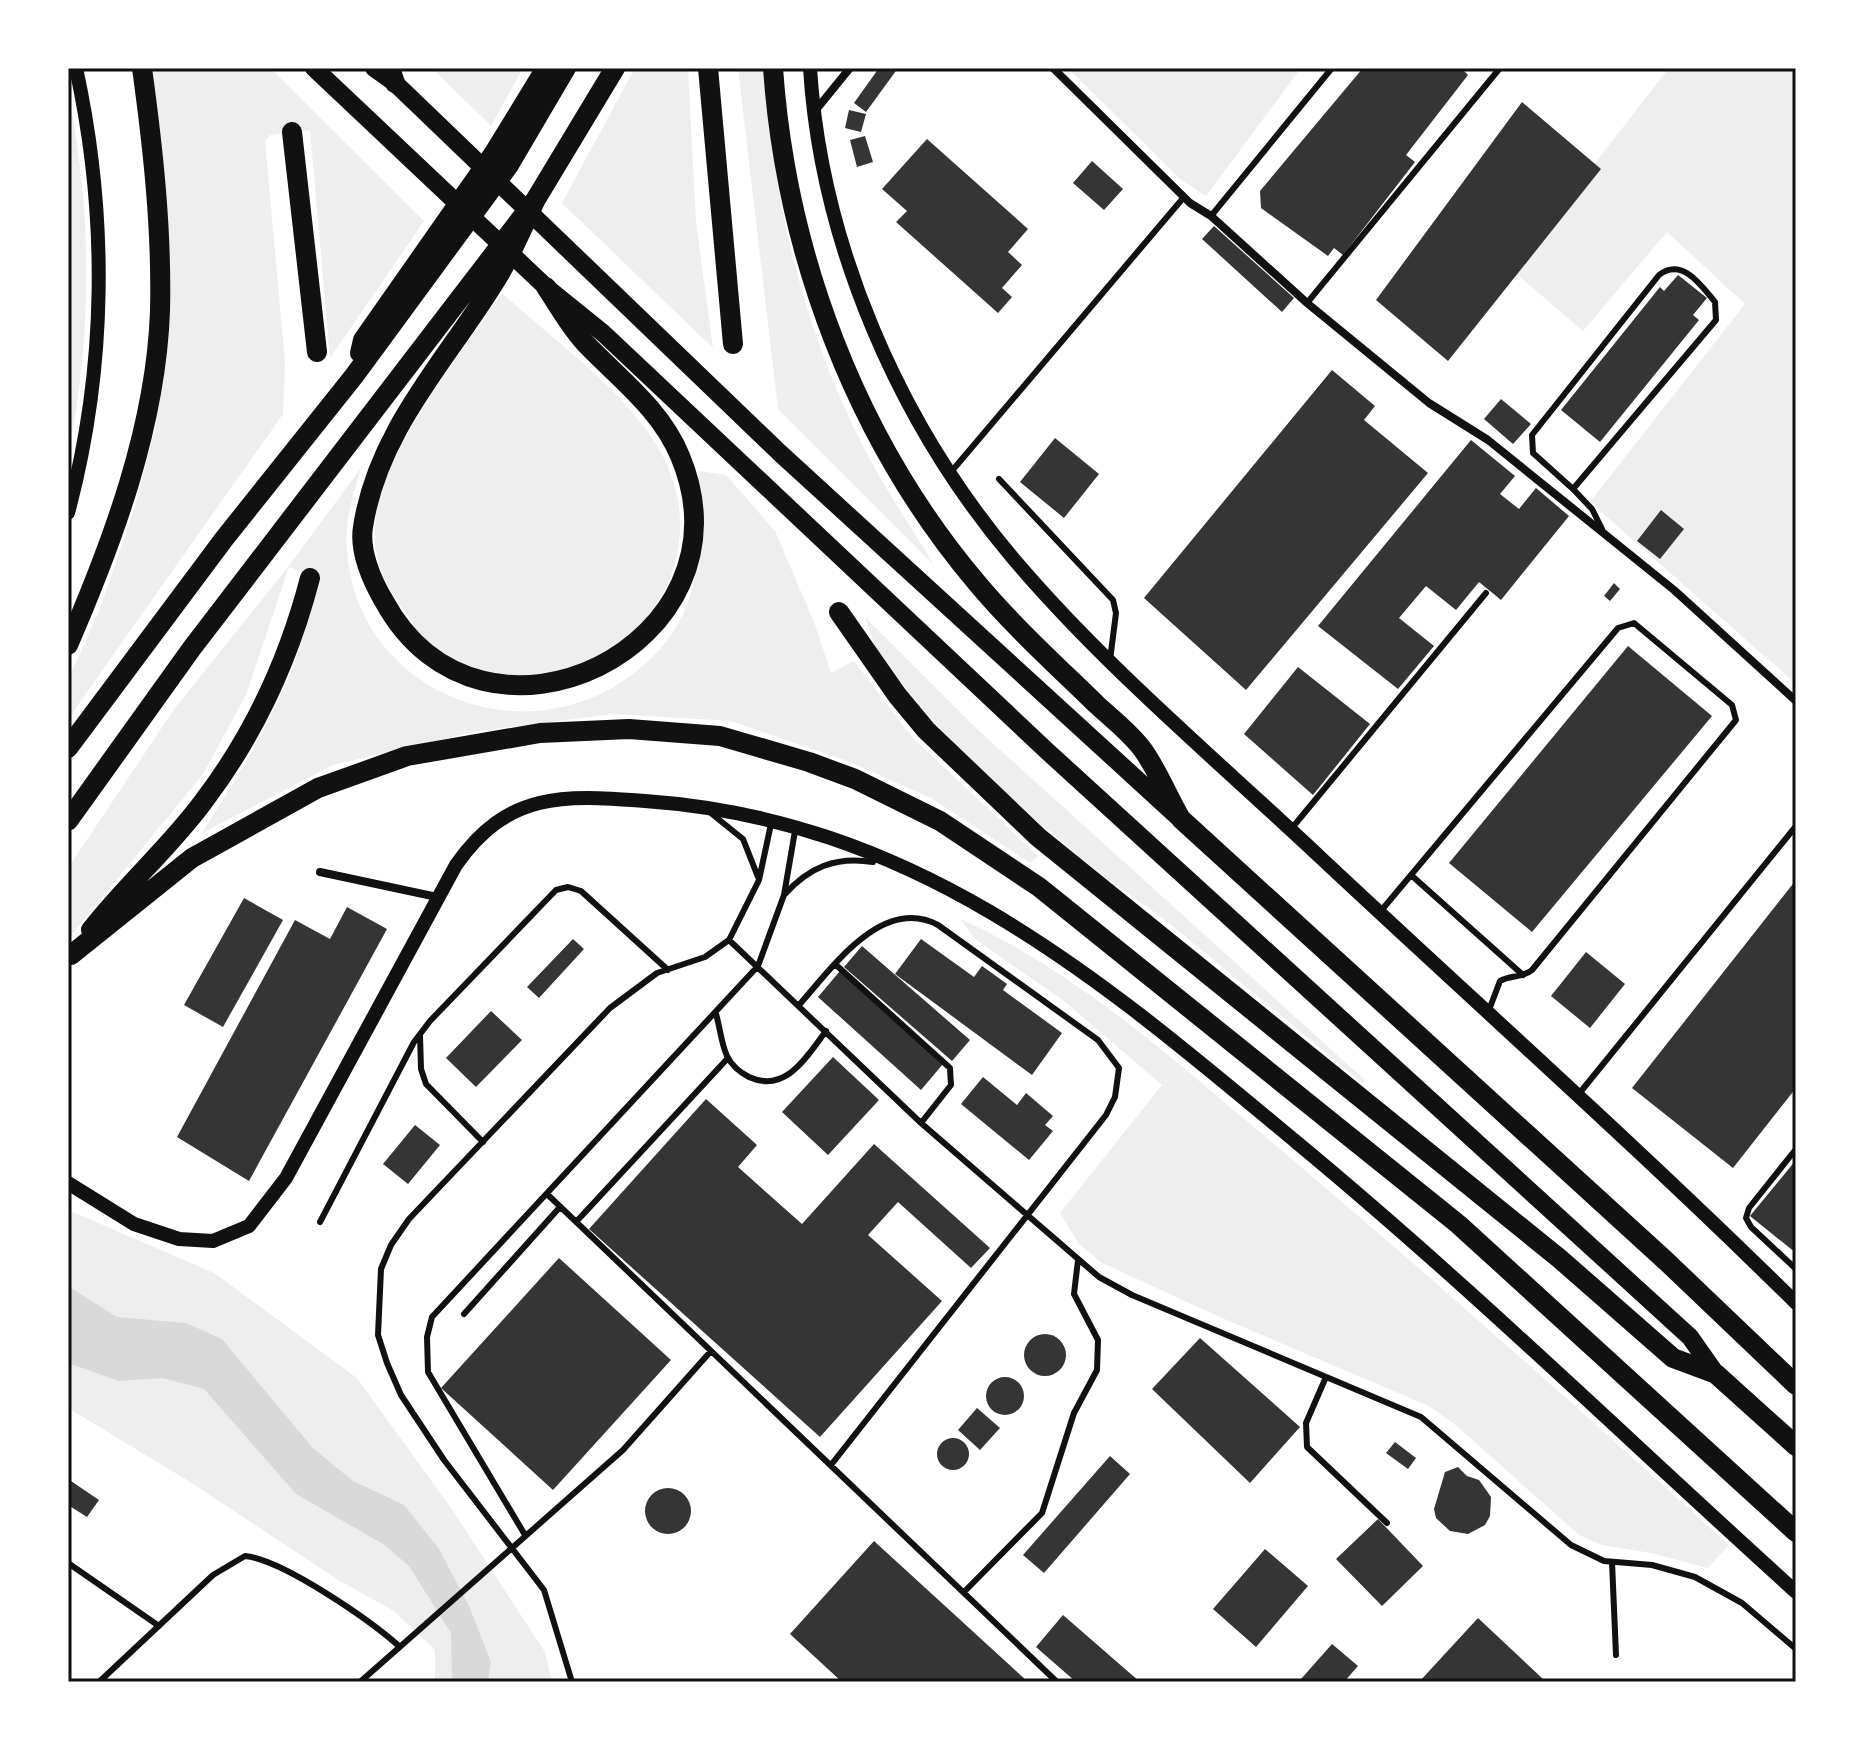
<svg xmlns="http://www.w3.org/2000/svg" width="1864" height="1750" viewBox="0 0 1864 1750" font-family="Merriweather,serif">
	<rect width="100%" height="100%" fill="#fff"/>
	<!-- green -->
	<path fill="#eee" d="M142,68H270L424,221L330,358L310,130L270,135L265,141L285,362L283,414L68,719V680L99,611L135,506L155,429L161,386Z
		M432,68H523L491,126Z
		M635,68H688L696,222L713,348L562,203Z
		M738,68H765C773,203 803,329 865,450C885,489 911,527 934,565L778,409Z
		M1068,68H1301L1206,196L1180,179Z
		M1669,68H1796V684L1590,502L1745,304L1667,232L1583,331L1512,270Z
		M68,94C93,213 92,336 68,455Z
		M502,293C555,342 624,388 660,451C717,552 646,666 535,677C524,678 510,674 499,673C475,670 446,659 428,642C419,634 413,623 406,613C385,586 372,559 375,524C381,452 461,354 502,293Z
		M361,468C353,495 344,522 347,551C357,690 518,757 629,677C652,660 671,640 683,614C707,563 693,523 699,471L726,475L775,531L814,622L831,673L854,661L911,736L1038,856L1030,863L931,798L850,762L731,721L614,714L477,731L333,765L202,833C235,781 269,726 292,669C303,641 311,610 320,580L289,567L246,695L203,774L68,939V868L175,708L288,567Z
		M865,617L977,729L1365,1080L1362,1083L1164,919L1101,874L1014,802L965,756L879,657Z
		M960,919C1077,971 1176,1062 1274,1144C1428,1274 1579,1409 1729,1545L1708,1568L1651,1553L1602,1545L1579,1535L1458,1427L1429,1406L1222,1318L1102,1263L1079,1244L1060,1213L1162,1085L1064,1001L975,939Z
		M68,1210L214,1273L357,1378L453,1511L545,1652L552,1682H435V1650L394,1611L340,1581L187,1480L68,1408Z"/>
	<!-- water -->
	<path fill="#d9d9d9" d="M68,1286L117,1317L186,1323L222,1339L312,1447L353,1481L404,1505L439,1549L469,1606L491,1662L488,1682H452L451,1633L409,1566L383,1544L296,1494L204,1389L163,1378L119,1381L68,1363Z"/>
	<!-- building -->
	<path fill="#353535" d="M879,68H898L866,112L854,103Z
		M1363,68H1461L1468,75L1406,155L1415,162L1343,255L1334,248L1328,256L1261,208L1260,191Z
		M1522,102L1601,169L1448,361L1376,300Z
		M849,110L866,114L861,132L845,128Z
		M865,136L873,162L857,167L850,140Z
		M927,139L1028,229L1008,252L1022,265L1002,288L1012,297L998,313L896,222L907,211L882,189Z
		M1092,161L1123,189L1104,210L1073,183Z
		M1214,226L1294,298L1282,312L1202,239Z
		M1678,275L1707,298L1693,315L1699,320L1600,442L1561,410L1660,287L1664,291Z
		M1332,370L1375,406L1364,420L1428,473L1246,690L1144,598Z
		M1501,399L1531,424L1513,444L1484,419Z
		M1055,438L1099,474L1064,518L1020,482Z
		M1471,440L1515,476L1500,494L1519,509L1536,488L1569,516L1501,600L1479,582L1456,610L1426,586L1399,618L1434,646L1398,689L1318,626Z
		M1661,510L1684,529L1660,559L1637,541Z
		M1614,583L1620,589L1610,601L1604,596Z
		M1628,646L1712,716L1532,932L1449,863Z
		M1298,667L1370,724L1313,795L1244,734Z
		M1796,880V1088L1733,1168L1632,1088Z
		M244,898L283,920L223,1027L184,1005Z
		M347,907L387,929L249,1181L177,1137L295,920L330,939Z
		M573,939L584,949L539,998L527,987Z
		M921,939L974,977L982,966L1007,984L1003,990L1062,1033L1032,1075L895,974Z
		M862,946L970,1040L952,1061L844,967Z
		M1586,952L1625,984L1590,1028L1551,996Z
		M840,971L943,1064L921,1090L818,997Z
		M491,1011L522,1040L476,1087L446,1058Z
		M833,1057L879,1100L828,1155L782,1112Z
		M983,1077L1017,1105L1026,1093L1053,1116L1045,1125L1053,1131L1029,1160L961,1104Z
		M706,1099L757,1145L738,1167L802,1224L874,1144L990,1248L971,1268L898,1202L868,1235L942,1301L820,1437L589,1229Z
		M415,1125L440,1145L408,1184L383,1164Z
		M1796,1160V1253L1750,1216Z
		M559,1258L671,1360L553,1490L441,1388Z
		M1024 1355a21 21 0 1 1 42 0a21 21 0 1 1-42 0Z
		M1200,1338L1300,1427L1250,1483L1152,1389Z
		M986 1396a19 19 0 1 1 38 0a19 19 0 1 1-38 0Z
		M977,1408L1000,1428L980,1450L958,1430Z
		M937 1454a16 16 0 1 1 32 0a16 16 0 1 1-32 0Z
		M1395,1442L1416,1458L1408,1469L1386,1453Z
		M1110,1456L1130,1474L1044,1573L1023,1555Z
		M1458,1467L1467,1476L1479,1480L1491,1497L1490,1516L1485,1525L1468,1534L1450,1531L1436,1518L1434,1509L1445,1472Z
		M68,1479L99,1500L87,1517L68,1505Z
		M645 1511a23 23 0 1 1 46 0a23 23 0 1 1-46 0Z
		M1378,1519L1423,1566L1382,1606L1336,1559Z
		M874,1541L1028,1682H842L790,1634Z
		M1265,1549L1308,1586L1256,1647L1213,1609Z
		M1063,1615L1140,1682H1076L1036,1647Z
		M1478,1618L1543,1679L1541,1682H1419Z
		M1332,1644L1358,1666L1344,1682H1304L1301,1679Z"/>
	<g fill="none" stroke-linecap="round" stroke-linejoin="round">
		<!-- service -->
		<path stroke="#111" stroke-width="6" d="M1211,216L1332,68
			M1307,303L1500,68
			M951,472L1184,197
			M999,479L1113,600L1116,613L1110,660
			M1573,489L1533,453L1532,435L1659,275C1682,257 1701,285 1715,302L1716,320L1573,489L1592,509L1602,529
			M712,814L743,839L758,877
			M1292,828L1486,593
			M784,895C809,867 836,856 873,862
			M1380,912L1411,875
			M729,940L921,1123L1099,1277L1132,1295L1421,1417L1571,1545L1604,1561L1652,1565L1695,1577L1742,1603L1796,1649
			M835,964L950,1068L951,1085L921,1123
			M799,1005C831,969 882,895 938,925L1098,1040L1119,1068L1115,1097L1106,1115L831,1465
			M1489,1010L1500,981C1510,975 1523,978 1532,970L1736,720L1732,705L1634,623L1618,628L1411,875L1523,975
			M716,1014C720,1027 721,1043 727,1056C732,1066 739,1072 749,1077C786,1094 807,1056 826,1031
			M420,1035L421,1069L426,1084L483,1142
			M1578,1095L1796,826
			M1796,1149L1749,1208L1746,1218L1751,1227L1796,1269
			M547,1194L1057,1682
			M320,1222L414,1042L430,1021L556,890L568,887L581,891L668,970
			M576,1222L728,1058
			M464,1314L560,1207
			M1326,1377L1306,1423L1307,1447L1387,1523
			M525,1535L428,1372L427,1337L432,1317L758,966L784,895L795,831
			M1612,1562L1616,1655
			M68,1563L159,1626
			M965,1591L1042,1513L1074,1413L1097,1370L1098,1340L1074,1294L1078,1260
			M99,1682L213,1575L245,1556C283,1560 370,1620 400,1647
			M360,1682L623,1450L711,1351
			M572,1682L544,1590L444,1460L401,1395L387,1363L378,1335L381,1269L391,1245L409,1219L610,1008L657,973L705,957L729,940L759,880L771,824"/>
		<!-- minor -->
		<path stroke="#111" stroke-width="8" d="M1053,68L1190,203L1211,216L1307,303L1429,403L1488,440L1674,590L1796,701
			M815,111L850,68
			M320,872L437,897"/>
		<!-- tertiary -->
		<path stroke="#111" stroke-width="14" d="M810,68C821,244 899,423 1012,557C1104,666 1217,760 1321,858C1479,1006 1641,1150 1796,1303
			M68,513C107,367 108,215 76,68
			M68,1183L134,1224L179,1239L213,1241L249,1226L286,1178L456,865C508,791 563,795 645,801C915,820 1096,975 1295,1141C1468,1284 1629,1441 1796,1592"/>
		<!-- trunk -->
		<path stroke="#111" stroke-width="18" d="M314,68L546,287L603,333L1047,751L1690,1337L1716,1374
			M374,68L395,83L781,454L1177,816"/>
		<!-- motorway -->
		<path stroke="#111" stroke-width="20" d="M390,68L395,83
			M708,68L733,344
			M773,68C786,254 856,440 977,583C1013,626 1055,664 1096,704C1111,718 1131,733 1143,750C1158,771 1168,797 1181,819L1666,1261L1796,1385
			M292,132L317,352
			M536,199C524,224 513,251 499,275C450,357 378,428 363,527C359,551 372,581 384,601C482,781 759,644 680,456C661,410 621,380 588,346C571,329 559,306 546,287
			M360,353L363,340L494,153L546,68
			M839,612L897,695L926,730L1038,837L1560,1259L1673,1358L1716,1374L1796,1446
			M68,645C113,541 156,426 160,311C162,230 153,148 142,68
			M68,748L224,539L354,376L509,165L566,68
			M68,821L192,648L536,199L615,68
			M91,930C126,885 169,848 203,802C254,735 289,659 310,578
			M71,955L192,858L318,788L407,756L540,733L629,729L720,736L809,762L855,779L940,821L1039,887L1458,1224L1796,1532"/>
	</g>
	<!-- border -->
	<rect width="1864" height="1750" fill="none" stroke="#ffffff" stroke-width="140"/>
	<rect x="70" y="70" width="1724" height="1610" fill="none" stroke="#111" stroke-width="3"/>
</svg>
